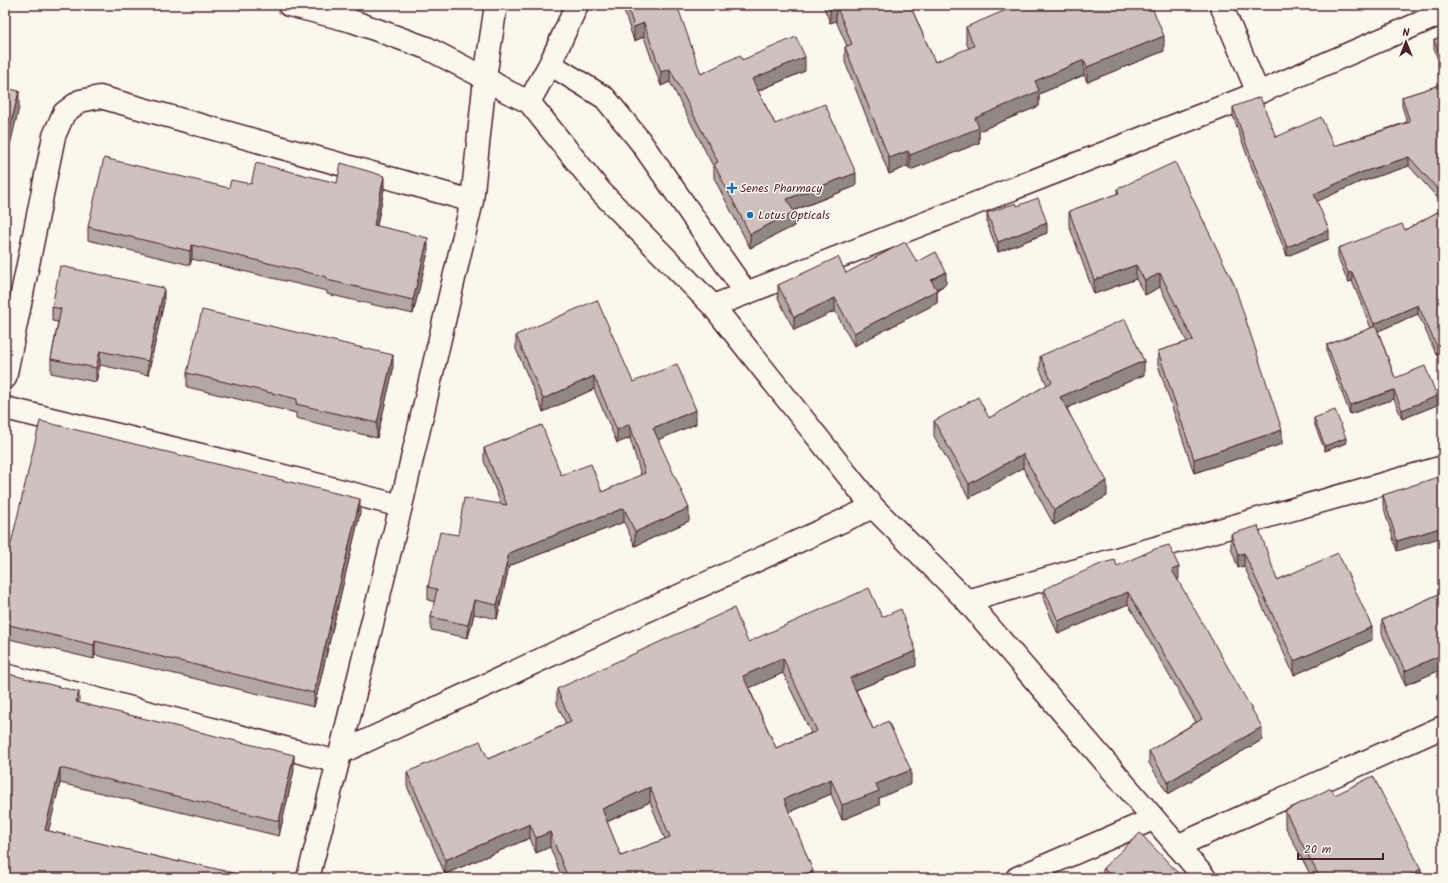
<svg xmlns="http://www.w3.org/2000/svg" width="1448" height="883" viewBox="0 0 1448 883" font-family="Kalam,sans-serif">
	<rect width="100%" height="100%" fill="#fbf7ec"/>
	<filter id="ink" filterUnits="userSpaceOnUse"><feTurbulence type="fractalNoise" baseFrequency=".025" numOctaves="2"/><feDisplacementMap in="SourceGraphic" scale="8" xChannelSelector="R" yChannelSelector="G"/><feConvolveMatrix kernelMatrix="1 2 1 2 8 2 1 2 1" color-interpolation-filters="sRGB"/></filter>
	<g filter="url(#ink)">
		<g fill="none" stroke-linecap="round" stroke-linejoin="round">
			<defs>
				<path id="minor" d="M1221,5L1258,93
					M550,64L605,98L640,141L746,293
					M529,102L550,64L577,5
					M713,306L1258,93L1443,13
					M5,378L54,136L64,113L80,101L100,97L472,201
					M5,408L205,456L401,506
					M967,601L1443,467
					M5,675L338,762
					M340,753L598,633L873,507
					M1177,846L1443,727
					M308,878L338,762L401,506L472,201L485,78L496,5
					M1017,878L1153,819"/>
				<path id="tertiary" d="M289,5L352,21L427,48L485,78L508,92L529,102L601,192L713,306L873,507L967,601L1205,878"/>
			</defs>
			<!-- minor casing -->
			<use href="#minor" stroke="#4a1f2b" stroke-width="25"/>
			<!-- tertiary casing -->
			<use href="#tertiary" stroke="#4a1f2b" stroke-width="25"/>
			<!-- minor -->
			<use href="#minor" stroke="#fbf7ec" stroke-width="22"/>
			<!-- tertiary -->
			<use href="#tertiary" stroke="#fbf7ec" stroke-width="22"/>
		</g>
		<!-- wall -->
		<path fill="#b2a7a2" stroke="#4a1f2b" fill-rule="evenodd" d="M622,5H667L701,74L742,60L805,71L758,91L775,124L856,186L793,211L794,226L750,248L714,178V168L670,82L661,86L644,37L634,41Z
			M823,5H910L935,62L969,49L966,42V27L1164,51L1087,82L1084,75L1039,94V106L979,131V143L910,170L908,166L889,174L845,62V47L847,46L836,21L830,23Z
			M1443,36V73L1434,49V40Z
			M1443,84V204L1409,166L1360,182L1317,201L1329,239L1287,256L1248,158L1233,116V107L1276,137L1334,146L1407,122L1402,106V97Z
			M337,183L384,189L377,226L428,252L413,314L327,294V291L192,259L190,265L88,240V227L229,188L251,184Z
			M1117,189L1282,444L1194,473L1158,365V351L1187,342L1160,287L1145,295L1136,279L1094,294L1069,225V211L1117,194Z
			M1443,209V354L1437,356L1418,314L1378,331L1395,378L1437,405L1402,419L1394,399L1350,414L1327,353V345L1371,328L1352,281L1348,282L1338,257V248L1405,230Z
			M987,213L1047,233L998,252L987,223Z
			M917,262L946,284L937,290V303L854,346L835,311L794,330L778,298V285Z
			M164,302L148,375L100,365L96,382L51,373V359L58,322L52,321V307Z
			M516,335L633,382L696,424L658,439L689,521L635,546L624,522L509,566L497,619L474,614L468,638L431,630V617L435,602L428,600V587L458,535L501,504L484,461V448L561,475L602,492L641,475L630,438L617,443L594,389L543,412L516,349Z
			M1040,356L1144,375L1067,408L1107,496L1054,525L1023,468L969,498L934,436V421L989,418L1047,385L1040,370Z
			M393,370L377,438L296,418V413L187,387V373Z
			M1314,418L1346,443L1325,451L1314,423Z
			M1443,493L1397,551L1383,505V495Z
			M360,513L314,707L95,655L94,659L5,638V569Z
			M1231,534L1277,580L1372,640L1294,675L1244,566L1238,568L1231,548Z
			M1117,566L1179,579L1177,580L1262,740L1168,794L1149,763V751L1196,722L1128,604L1058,634L1044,601V589Z
			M1443,592V669L1405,685L1382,634V620Z
			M882,617L916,666L856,690L873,729L911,784L879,798V805L842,820L831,794L789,812L813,878H562L550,847L536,853L530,838L445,874L407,786V772L488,759L566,724L557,704V689L748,642ZM783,673L811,733L776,748L749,688ZM650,802L665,839L621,856L607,822Z
			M79,703L294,770L279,836L60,783L48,831L179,862L5,878Z
			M1335,795L1421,878H1312L1285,826V811Z
			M1103,868L1183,878H1103Z"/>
		<!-- shaded-wall -->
		<path fill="#918884" stroke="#4a1f2b" d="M836,5V21L830,23V8Z
			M644,23V37L634,41V27Z
			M1164,36V51L1087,82V67Z
			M805,57V71L752,93V79Z
			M1084,60V75L1039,94V106L979,131V143L910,170V155L975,118L1035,81Z
			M670,69V82L661,86V72Z
			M19,91V108L5,166V148Z
			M908,151V166L889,174V158Z
			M1409,157V166L1360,182L1314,203V194L1360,173Z
			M856,173V186L787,213V199Z
			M384,176V189L374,239V225Z
			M794,212V226L750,248V234Z
			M1047,223V233L998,252V242Z
			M1329,230V239L1287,256V247Z
			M428,238V252L413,314V300Z
			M192,245V259L190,265V251Z
			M1136,265V279L1094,294V280Z
			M946,272V284L931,292V280Z
			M1352,272V281L1348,282V273Z
			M1160,273V287L1145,295V281Z
			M164,288V302L148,375V361Z
			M937,290V303L854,346V333Z
			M835,298V311L794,330V317Z
			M1418,305V314L1374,333V324Z
			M1443,345V354L1437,356V347Z
			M100,351V365L96,382V368Z
			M393,355V370L377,438V423Z
			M1144,361V375L1060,411V397Z
			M594,376V389L543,412V399Z
			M1394,390V399L1350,414V405Z
			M1437,396V405L1402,419V410Z
			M696,410V424L653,442V428Z
			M630,424V438L617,443V430Z
			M1282,430V444L1194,473V459Z
			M1346,438V443L1325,451V446Z
			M1023,454V468L969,498V484Z
			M1107,481V496L1054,525V510Z
			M360,499V513L314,707V693Z
			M624,508V522L509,566L497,619V605L509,553Z
			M689,508V521L635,546V532Z
			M1443,527V537L1397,551V541Z
			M1244,553V566L1238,568V555Z
			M1179,567V579L1172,583V570Z
			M1128,592V604L1058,634V621Z
			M474,600V614L468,638V625Z
			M1372,627V640L1294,675V661Z
			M95,641V655L94,659V645Z
			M916,651V666L850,692V678Z
			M1443,654V669L1405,685V671Z
			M783,658V673L743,691V676Z
			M79,692V707L76,702Z
			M1262,727V740L1168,794V782Z
			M294,755V770L279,836V821Z
			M60,768V783L45,846V830Z
			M911,770V784L879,798V805L842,820V805L876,784Z
			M831,779V794L784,814V799Z
			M650,787V802L602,824V809Z
			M530,824V838L445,874V860Z
			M550,832V847L536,853V838Z
			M1421,869V878H1404Z
			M813,871V878H796Z"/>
		<!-- building -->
		<path fill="#cfc2bc" stroke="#4a1f2b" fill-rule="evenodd" d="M627,5H667V6L669,5H677L701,74L740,55L742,60L796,37L805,57L752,79L775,124L825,104L856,173L787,199L794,212L750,234L714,164L718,162L670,69L661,72L644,23L634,27Z
			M829,5H910L935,62L974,46L966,27L1018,5H1151L1164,36L1087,67L1084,60L1035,81L1039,91L975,118L979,128L910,155L908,151L889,158L845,47L852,44L836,5L830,8Z
			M1443,36V64L1434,40Z
			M1443,84V195L1409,157L1360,173L1314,194L1329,230L1287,247L1248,149L1233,107L1260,97L1276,137L1321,117L1334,146L1410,122L1402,97Z
			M5,88L19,91L5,148Z
			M104,158L229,188L231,180L251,184L256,163L337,183L341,163L384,176L374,225L428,238L413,300L327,280V277L192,245L190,251L88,227Z
			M1175,162L1234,284L1282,430L1194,459L1158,351L1193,340L1160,273L1145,281L1136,265L1094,280L1069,211L1119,193L1117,189Z
			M1038,198L1047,223L998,242L987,213L1016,203L1017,206Z
			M1443,209V345L1437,347L1418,305L1374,324L1352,272L1348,273L1338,248L1402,224L1405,230Z
			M905,242L917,262L936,252L946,272L931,280L937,290L854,333L835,298L794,317L778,285L838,257L846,273Z
			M60,266L164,288L148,361L100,351L96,368L51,359L61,309L52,307Z
			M597,300L633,382L677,364L696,410L653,428L689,508L635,532L624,508L509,553L497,605L474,600L468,625L431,617L437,589L428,587L440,532L458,535L464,498L507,505L484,448L542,425L561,475L591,464L602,492L645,473L630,424L617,430L594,376L543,399L516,335Z
			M202,310L393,355L377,423L296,404L297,399L187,373Z
			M1125,319L1144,361L1060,397L1107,481L1054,510L1023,454L969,484L934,421L978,397L989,418L1052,382L1040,356Z
			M1376,326L1395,378L1425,366L1437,396L1402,410L1394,390L1350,405L1327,345Z
			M1335,410L1346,438L1325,446L1314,418Z
			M40,421L360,499L314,693L95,641L94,645L5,624V569Z
			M1438,477L1443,493V527L1397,541L1383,495Z
			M1258,526L1277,580L1338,553L1372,627L1294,661L1244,553L1238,555L1231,534Z
			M1169,545L1179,567L1172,570L1262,727L1168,782L1149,751L1202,719L1128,592L1058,621L1044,589L1103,563L1115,560L1117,566L1155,549Z
			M869,588L882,617L901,609L916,651L850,678L873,729L888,721L911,770L876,784L879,791L842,805L831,779L784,799L813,871L796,878H568L550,832L536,838L530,824L445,860L407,772L480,741L488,759L571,722L557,689L734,608L748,642ZM783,658L817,731L776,748L743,676ZM650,787L670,837L621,856L602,809Z
			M1443,592V654L1405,671L1382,620Z
			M5,673L79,692L76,702L294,755L279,821L60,768L45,830L179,862V860L254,878H5Z
			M1373,776L1421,869L1404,878H1320L1285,811L1331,788L1335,795Z
			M1140,833L1183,878H1113L1103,868Z"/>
	</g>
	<!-- markers -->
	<g fill="#1f6fb2" stroke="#fbf7ec" stroke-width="1.5">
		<path d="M730 182h4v4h4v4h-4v4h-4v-4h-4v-4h4z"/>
		<circle cx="750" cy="215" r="4"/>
	</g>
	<g text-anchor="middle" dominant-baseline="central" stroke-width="3" stroke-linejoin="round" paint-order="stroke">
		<!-- poi labels -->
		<g font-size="12" fill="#4a1f2b" stroke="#fbf7ec" text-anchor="start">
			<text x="740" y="188">Senes Pharmacy</text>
			<text x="758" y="215">Lotus Opticals</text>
		</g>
	</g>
	<!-- margin -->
	<rect width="1448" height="883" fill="none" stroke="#fbf7ec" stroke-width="20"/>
	<rect x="10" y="10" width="1428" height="863" fill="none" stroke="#4a1f2b" stroke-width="1.5" filter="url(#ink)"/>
	<!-- north arrow -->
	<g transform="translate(1406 42)" stroke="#fbf7ec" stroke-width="3" paint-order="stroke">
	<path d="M0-3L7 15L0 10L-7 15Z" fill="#4a1f2b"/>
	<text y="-6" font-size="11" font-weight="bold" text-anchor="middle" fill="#4a1f2b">N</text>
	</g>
	<!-- scale -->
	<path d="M1298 853v6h85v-6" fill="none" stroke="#4a1f2b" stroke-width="2"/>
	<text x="1304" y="853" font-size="12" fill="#4a1f2b" stroke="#fbf7ec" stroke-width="3" paint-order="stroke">20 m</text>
</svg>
